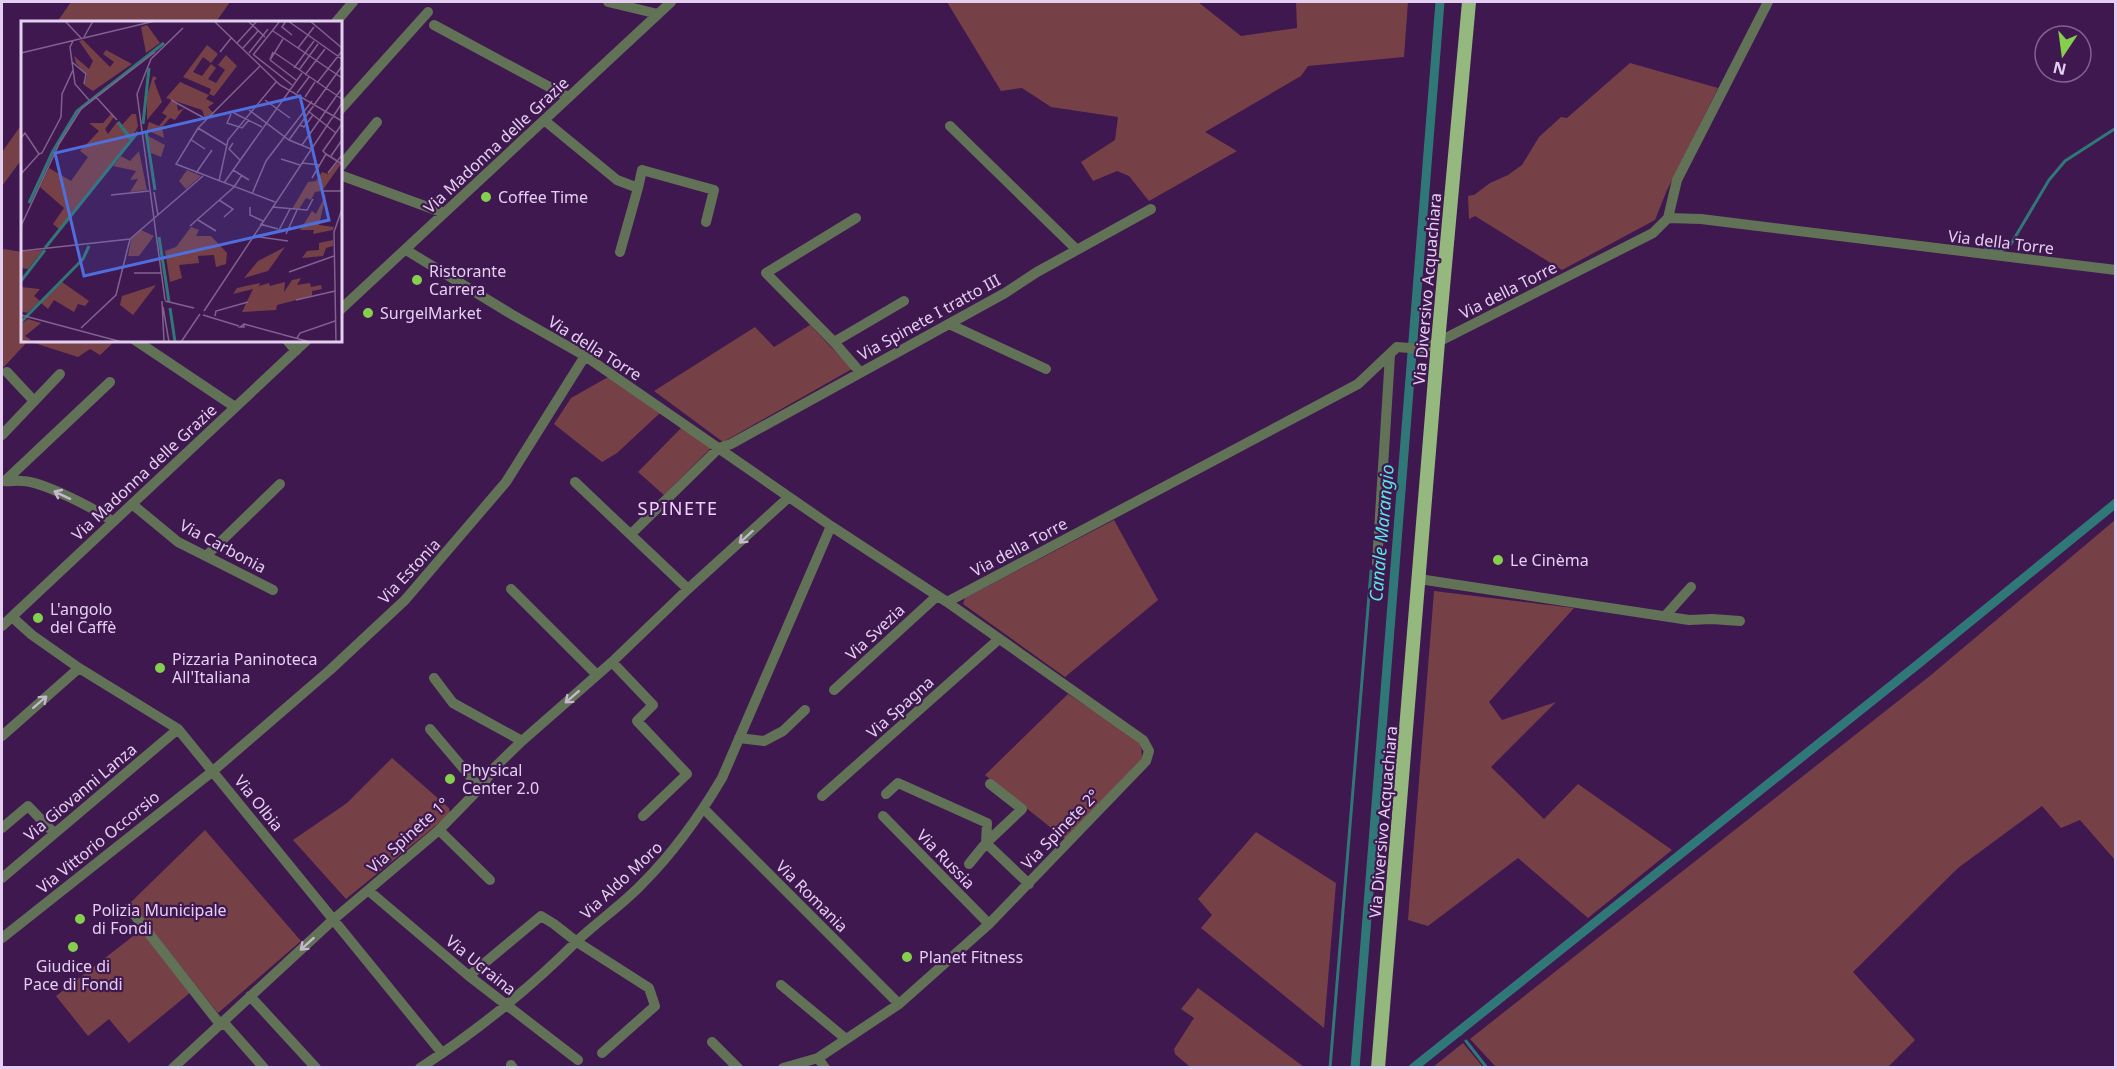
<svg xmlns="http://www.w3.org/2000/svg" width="2117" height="1069" viewBox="0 0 2117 1069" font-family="'Noto Sans',sans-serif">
	<rect width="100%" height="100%" fill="#3e184f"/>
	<!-- green -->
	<path fill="#764146" d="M71,2H230L216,22H57Z
		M947,2H1198L1241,36L1297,28L1296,2H1408L1404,57L1308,66L1301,76L1205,132L1237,151L1149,201L1129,176L1117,171L1093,181L1081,162L1115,140L1118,117L1051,107L1022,88L1001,91Z
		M1630,63L1718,88L1667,190L1655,220L1562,270L1475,216L1469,219L1468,196L1474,195L1490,183L1508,175L1522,165L1539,137L1561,117L1567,118Z
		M22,124V159L2,186V152Z
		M4,249L22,252V340L115,341L100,355L90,349L78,357L28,341L2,369V251Z
		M810,325L852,369L723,442L654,391L755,327L774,347Z
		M610,376L660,413L617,453L602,462L554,424L571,398Z
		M682,427L711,448L664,495L638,472Z
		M1114,520L1158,600L1065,677L963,604L965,598Z
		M2115,520V860L2080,820L2061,828L2042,806L1958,868L1853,972L1915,1040L1888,1067H1496L1470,1039L1931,675Z
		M1434,591L1574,608L1489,702L1502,720L1556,702L1491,767L1544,819L1578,784L1672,850L1588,918L1518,858L1428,926L1408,920Z
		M1068,694L1141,742L1142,758L1065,839L985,775Z
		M392,758L449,808L450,814L346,899L293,840L347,803Z
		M205,830L301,941L218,1013L130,903Z
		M1256,832L1336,883L1324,1028L1201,928L1212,915L1198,899Z
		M141,930L191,992L129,1043L109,1019L88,1036L56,996Z
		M1198,988L1304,1067H1190L1175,1054L1174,1049L1194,1018L1181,1009Z
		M1463,1043L1483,1067H1433Z"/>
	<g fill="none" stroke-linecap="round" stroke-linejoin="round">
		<!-- stream -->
		<path stroke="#307877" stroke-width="3" d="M1986,248L2003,250L2011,244L2049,180L2065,161L2116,128
			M1458,1031L1461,1034
			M1466,1041L1487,1068
			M1330,1068L1371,571"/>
		<!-- canal -->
		<path stroke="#307877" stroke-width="9" d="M1355,1068L1440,2
			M1413,1068L1917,665L2116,503"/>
		<!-- minor -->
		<path stroke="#617257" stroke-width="10" d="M608,2L658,14
			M336,22L353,2
			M434,25L568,97
			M340,110L428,12
			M544,120L617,180L638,188L620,252
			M950,126L1076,249
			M340,167L377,122
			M340,175L444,213
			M638,188L642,170L714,190L706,222
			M856,218L766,273L834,342L860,372
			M1668,218L1677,180L1768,2
			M406,250L511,314L585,356L831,526L947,602L1143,740L1149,751L1146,761L989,924L899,1004L818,1058L783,1068
			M340,310L671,2
			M949,324L1046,369
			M135,340L235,407
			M287,340L296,351
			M834,342L904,301
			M7,372L34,401
			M2,435L60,374
			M4,481C10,482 16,480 22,481C42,481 98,510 113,522
			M5,481L110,382
			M575,482L688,589
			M132,504L178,542L273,590
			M631,534L719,448L731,444L1005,293L1037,272L1151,209
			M206,556L280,484
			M1377,563L1390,355
			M1419,579L1689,620L1712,619L1740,621
			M511,589L597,675
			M947,602L1358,384L1397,347L1422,349L1438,342L1653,233L1668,218L1701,219L2116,270
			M1665,616L1691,587
			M12,617L32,635L79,668L178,729L442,1053
			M2,626L307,340
			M612,662L653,705L637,721L687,774L643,816
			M434,678L453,703L522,741
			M834,690L937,596
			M430,729L480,788
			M2,736L79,668
			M739,738L764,741L783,731L805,710
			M990,784L1022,809L986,843L1029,884
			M886,794L898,783L987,823L986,843L969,864
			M822,796L999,639
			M704,809L899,1004
			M883,816L989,924
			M2,828L28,806L54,833
			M439,830L490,880
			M2,878L178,729
			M369,891L469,976L578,1060
			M129,908L219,1023L227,1026L264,1068
			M2,938L213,771L330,670L405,600L506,482L585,356
			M469,976L541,916L554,924L577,942L649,988L655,1006L602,1053
			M781,985L846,1039
			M250,996L316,1068
			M712,1042L738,1068
			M818,1058L825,1068
			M511,1065L513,1068
			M173,1068L334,919L439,830L480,788L496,766L522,741L612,662L688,589L789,497
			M420,1068C477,1031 529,989 577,941C598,921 622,905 642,884C674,852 699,817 722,778L831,526"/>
		<!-- major -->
		<path stroke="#95b87f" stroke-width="14" d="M1378,1068L1438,342L1469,2"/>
	</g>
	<!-- one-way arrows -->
	<defs><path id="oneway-shaft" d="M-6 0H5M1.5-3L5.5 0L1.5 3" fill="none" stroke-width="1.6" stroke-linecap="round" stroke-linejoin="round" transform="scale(1.5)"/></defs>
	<g stroke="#c4b8ca">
		<use href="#oneway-shaft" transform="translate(62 495) rotate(-155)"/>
		<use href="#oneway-shaft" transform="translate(746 537) rotate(138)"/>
		<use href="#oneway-shaft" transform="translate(572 697) rotate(139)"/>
		<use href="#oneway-shaft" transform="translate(40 702) rotate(-41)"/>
		<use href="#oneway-shaft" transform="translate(307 944) rotate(138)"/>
	</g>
	<!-- markers -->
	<g fill="#86cf4c" stroke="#3e184f" stroke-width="2">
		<circle cx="486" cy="197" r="6"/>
		<circle cx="417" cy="280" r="6"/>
		<circle cx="368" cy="313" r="6"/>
		<circle cx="1498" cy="560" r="6"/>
		<circle cx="38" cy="618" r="6"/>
		<circle cx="160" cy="668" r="6"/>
		<circle cx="450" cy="779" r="6"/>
		<circle cx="80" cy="919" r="6"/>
		<circle cx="73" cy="947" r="6"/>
		<circle cx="907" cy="957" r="6"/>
	</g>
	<g text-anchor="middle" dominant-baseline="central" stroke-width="4.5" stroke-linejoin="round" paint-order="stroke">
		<!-- street labels -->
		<g font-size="16" fill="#e5cff1" stroke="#3e184f">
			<text transform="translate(496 145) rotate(-43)">Via Madonna delle Grazie</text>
			<text transform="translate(2001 242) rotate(7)">Via della Torre</text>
			<text transform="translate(1427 289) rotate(-85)">Via Diversivo Acquachiara</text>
			<text transform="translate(1508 290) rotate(-27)">Via della Torre</text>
			<text transform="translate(929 317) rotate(-29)">Via Spinete I tratto III</text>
			<text transform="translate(595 348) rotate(32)">Via della Torre</text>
			<text transform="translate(144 472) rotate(-43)">Via Madonna delle Grazie</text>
			<text transform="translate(223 546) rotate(28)">Via Carbonia</text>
			<text transform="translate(1019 547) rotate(-28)">Via della Torre</text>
			<text transform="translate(409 571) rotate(-47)">Via Estonia</text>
			<text transform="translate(875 632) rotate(-43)">Via Svezia</text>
			<text transform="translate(900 707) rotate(-42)">Via Spagna</text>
			<text transform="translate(80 792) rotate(-40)">Via Giovanni Lanza</text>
			<text transform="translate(259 803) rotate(51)">Via Olbia</text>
			<text transform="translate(1383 822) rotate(-85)">Via Diversivo Acquachiara</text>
			<text transform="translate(1060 829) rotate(-46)">Via Spinete 2°</text>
			<text transform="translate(408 835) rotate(-42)">Via Spinete 1°</text>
			<text transform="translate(98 842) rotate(-39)">Via Vittorio Occorsio</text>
			<text transform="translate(946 859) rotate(46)">Via Russia</text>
			<text transform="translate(621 880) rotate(-43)">Via Aldo Moro</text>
			<text transform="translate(812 896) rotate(45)">Via Romania</text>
			<text transform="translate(481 965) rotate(39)">Via Ucraina</text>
		</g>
		<!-- poi labels -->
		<g font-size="16" fill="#e5cff1" stroke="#3e184f" text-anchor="start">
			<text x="498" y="197">Coffee Time</text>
			<text x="429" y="271">Ristorante<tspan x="429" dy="18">Carrera</tspan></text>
			<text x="380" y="313">SurgelMarket</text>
			<text x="1510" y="560">Le Cinèma</text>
			<text x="50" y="609">L'angolo<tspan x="50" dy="18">del Caffè</tspan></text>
			<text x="172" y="659">Pizzaria Paninoteca<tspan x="172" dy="18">All'Italiana</tspan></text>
			<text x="462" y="770">Physical<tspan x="462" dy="18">Center 2.0</tspan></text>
			<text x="92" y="910">Polizia Municipale<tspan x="92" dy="18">di Fondi</tspan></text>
			<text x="919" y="957">Planet Fitness</text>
			<text x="73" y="966" text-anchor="middle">Giudice di<tspan x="73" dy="18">Pace di Fondi</tspan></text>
		</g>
		<!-- neighbourhood labels -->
		<g font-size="18" letter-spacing="1.5" fill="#eed4fc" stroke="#3e184f">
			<text x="678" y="508">SPINETE</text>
		</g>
		<!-- water labels -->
		<g font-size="18" font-style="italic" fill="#59e4e2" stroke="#3e184f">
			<text transform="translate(1381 533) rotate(-85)">Canale Marangio</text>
		</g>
	</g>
	<!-- overview -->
	<g transform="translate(21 21)">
		<rect width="321" height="321" fill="#3e184f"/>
		<path d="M126,4L139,22L125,32L120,6ZM62,19L89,46L93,41L82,33L85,29L111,43L72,70L63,64L66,55L55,42L53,35L68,48L72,40L58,20ZM186,24L197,33L190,42L182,36L172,51L181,55L190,43L195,47L187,58L195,62L204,49L197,44L205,34L216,45L193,75L188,73L190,68L162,56ZM132,55L136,57L133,60L141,81L126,99V75ZM159,61L188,74L185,78L193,82L187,86L193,93L184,97L181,89L145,77ZM150,80L156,83L157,90L163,87L154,99L149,97L141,106L143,117L126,109L128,101L138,105L146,95L141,92ZM91,92L93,96L84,108L87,113L96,101L110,118L39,209L32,203L43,187L19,166L28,147L50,160L67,136L59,130L78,110L68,102H82ZM111,93H115L117,105L111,117L100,105ZM127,115L144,124L140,136L130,132ZM118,130L126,169L109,171L117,158L109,159L115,150L92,145L100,135L109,140ZM316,142L320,143L301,170L294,171L290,179L285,177L278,188H271L287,161L295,160L301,151L307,153ZM166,149L180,155L165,168L158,160ZM305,173L298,204L313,206L312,209L292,213L293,209H279L291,190L295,193ZM170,206L178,209L175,215H190L206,232L205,243L195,246L193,234L177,235L178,242L158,244L161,257L149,261L144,230L155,226ZM120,209L133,215L118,235H107L110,218ZM312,219V225L305,227L302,235L281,237L286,230L298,229V222ZM264,226L247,250L223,257L237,240ZM22,229L7,248L0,247V230ZM280,257L276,264L289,262L290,266L300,264L301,268L291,270V275L256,284L255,289L221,291L232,268L212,273L216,267L239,262L238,265L248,262L249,265L264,261L263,271L271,259ZM41,261L68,280L64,285L57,283L53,291L33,279L27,288L20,282ZM135,264L112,294L99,284L101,275ZM0,266L19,268L13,275L19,280L6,292L0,290ZM7,298L20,302L4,315L10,319L0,321V303Z" fill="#764146"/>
		<path fill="none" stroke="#307877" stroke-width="3" d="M97,101L110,118M122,103L128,47M125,110L134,169M8,182L32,130L56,90L143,22M138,216L148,281M24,227L117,111M0,260L24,229M149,287L154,321M0,301L62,238L68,225"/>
		<path fill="none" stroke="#816190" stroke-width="1.5" d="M44,0L60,17M193,0L259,64L321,100M227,0L244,16M265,0L261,6L271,14M267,0L321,38M289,0L321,27M252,10L321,57M63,16L72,0M52,20L49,26L54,63L68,79M216,22L236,0M222,27L237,10M277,27L293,6M199,31L211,16M252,31L249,39L262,18M0,32L134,0M228,32L247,8M254,32L321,78M232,34L259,0M233,34L271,64M249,39L275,59M51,41L65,53L63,63M239,45L177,107L155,143L254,181M273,47L293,20M278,49L297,23M284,54L304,28M296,62L321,30M276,72L288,56M74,75L96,99M284,76L294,61M150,79L185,98M244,79L269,97M228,89L268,119L290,128M287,90L315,112M213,92L241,106M210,93L206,102L221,107L228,99M279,104L283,106L292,94M177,107L205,124M0,117L4,112L18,133L21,132L40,96L41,73L52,49M169,118L184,128M268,119L321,45M212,122L208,128L219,139M281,124L321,67M305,133L302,130L321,103M305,133L321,143M310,135L321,119M260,138L279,144M281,142L299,144M212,149L228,159M175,152L191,129M307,152L321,134M0,153L18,133M291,157L305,133M198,160L207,119L255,61M203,162L281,52M301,170H321M133,171L137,194M231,173L245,140L291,80M90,174L128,170M198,179L212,188L203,196M229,186V194L242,200M251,186L286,189L292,178M177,199L195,210M239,203L257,208M0,205L38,123L60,88L134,31M169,205L213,166L221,154M258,209L269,188M265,213L276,189M232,215L267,220M0,230L109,218L182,155M268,251L313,235M113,252H140M144,279L116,73L130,38L162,7M275,279L314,270M141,280L143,321M144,280L173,287M142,286L148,321M183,290L321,82M0,294L101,321M182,294L218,305M194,295L195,290L227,281M223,303L219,306H223V303L289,321M60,307L95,274L109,218M276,317L279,312L314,300M160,321L179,293M315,321L313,211L321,188"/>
		<path fill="#4f6ede" fill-opacity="0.15" stroke="#4f6ede" stroke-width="3" d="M279,75L308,199L63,255L34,132Z"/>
		<rect width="321" height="321" fill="none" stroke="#e5cff1" stroke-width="3"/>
	</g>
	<!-- border -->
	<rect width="2117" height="1069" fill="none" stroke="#e5cff1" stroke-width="6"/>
	<!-- north arrow -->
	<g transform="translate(2063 54) rotate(193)"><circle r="28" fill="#3e184f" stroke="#816190" stroke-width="1.5"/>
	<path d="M0-4.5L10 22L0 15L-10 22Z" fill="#86cf4c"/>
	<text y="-9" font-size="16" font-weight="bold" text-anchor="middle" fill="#e5cff1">N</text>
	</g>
</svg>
